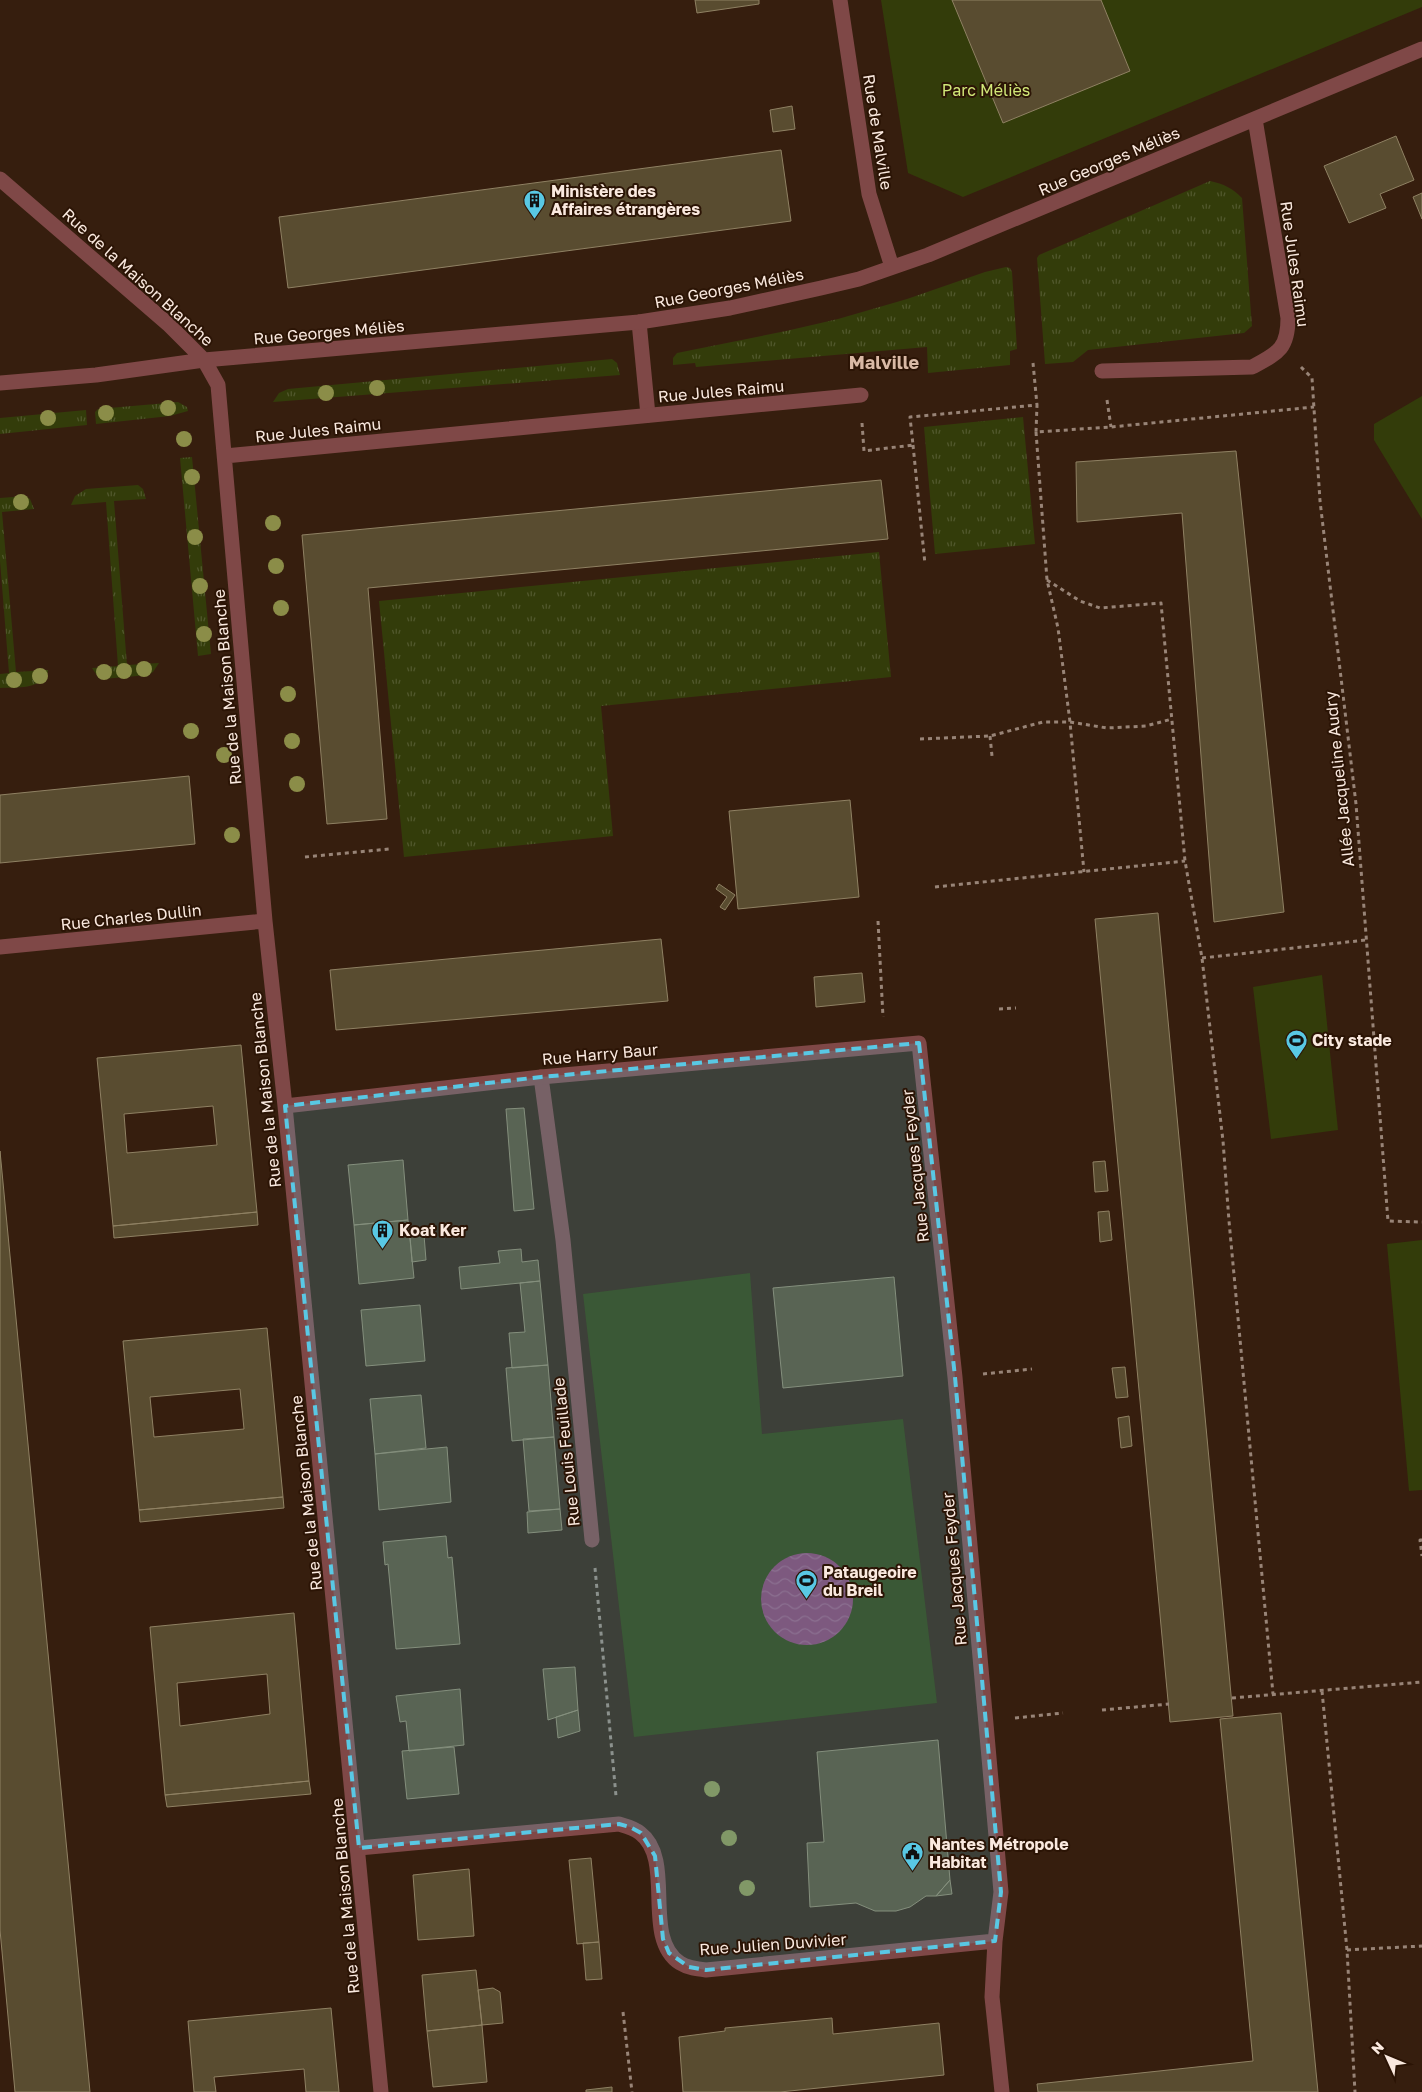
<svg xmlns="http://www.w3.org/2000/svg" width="1422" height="2092" viewBox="0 0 1422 2092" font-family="'Golos Text',sans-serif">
	<defs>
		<pattern id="grass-tufts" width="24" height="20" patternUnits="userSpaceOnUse" patternTransform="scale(1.25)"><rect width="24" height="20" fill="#333c0a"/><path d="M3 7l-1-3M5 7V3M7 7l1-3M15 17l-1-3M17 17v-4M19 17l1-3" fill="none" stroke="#51582d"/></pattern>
		<pattern id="water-waves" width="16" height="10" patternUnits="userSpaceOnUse" patternTransform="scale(1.25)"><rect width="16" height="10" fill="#863e66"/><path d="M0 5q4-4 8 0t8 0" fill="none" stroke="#985a7b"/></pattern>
	</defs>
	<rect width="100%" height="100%" fill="#361e0e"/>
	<!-- grass -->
	<path fill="url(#grass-tufts)" d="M1210,181C1224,184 1232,188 1242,198L1252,326L1244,333L1088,350L1073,362L1045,364L1037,258L1039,255Z
		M1006,267L1010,268L1012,272L1017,349L1010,351V365L928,373L927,347L696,367L695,363L673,365V358L677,353L786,331L838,319L907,299L985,272Z
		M612,359L617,363L620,375L273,402L279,393L288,389Z
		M178,402L187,407L188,411L170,416L96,424L95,412L98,409Z
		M86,410L87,425L0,434V418Z
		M1023,417L1035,544L935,554L924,427Z
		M192,457L211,654L198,656L180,458Z
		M138,485L143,489L146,499L114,501L127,665L159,663L153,672L148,675L103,679L98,677L92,668L118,666L106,502L71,505L75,496L86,489Z
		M26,496L30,499L34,509L2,512L16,672L48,670V672C40,690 17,687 0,688V674L9,673L0,561V498Z
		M879,552L891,677L601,706L613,836L404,857L379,601Z"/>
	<!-- park -->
	<path fill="#333c0a" d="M881,0H1422V7L963,197L908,173Z
		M1422,396V519L1374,440V424Z
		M1322,975L1338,1130L1271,1139L1253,987Z
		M1422,1240V1490L1409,1491L1387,1244Z
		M750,1273L762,1434L903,1419L937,1703L634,1737L583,1294Z"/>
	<!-- water -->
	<path fill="url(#water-waves)" d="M761 1599a46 46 0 1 1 92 0a46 46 0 1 1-92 0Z"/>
	<!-- building -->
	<path fill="#594c30" stroke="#8f8163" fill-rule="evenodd" d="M695,0H759V4L697,13Z
		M952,0H1101L1130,71L1003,123Z
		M792,106L795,129L773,132L770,110Z
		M1396,136L1414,180L1380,194L1386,208L1349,223L1324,166Z
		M781,150L791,221L288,288L279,217Z
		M1422,193V219L1413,197Z
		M1236,451L1284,912L1214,922L1182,513L1077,522L1076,462Z
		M881,480L888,539L368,588L387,819L327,824L302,535Z
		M189,776L195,844L0,863V795Z
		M850,800L859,897L738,909L729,811Z
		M719,884L735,895L725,910L720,907L727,897L716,889Z
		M1158,913L1233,1716L1170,1722L1095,919Z
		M661,939L668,1001L336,1030L330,970Z
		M862,973L865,1002L816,1007L814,977Z
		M241,1045L257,1212L113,1226L97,1058ZM213,1106L217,1145L127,1153L124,1114Z
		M524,1108L534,1209L514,1211L506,1109Z
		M0,1151L90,2092H15L0,1930Z
		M403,1160L408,1220L354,1225L348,1165Z
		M1105,1161L1108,1191L1095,1192L1093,1162Z
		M1109,1211L1112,1240L1100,1242L1098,1212Z
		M257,1212L258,1225L114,1238L113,1226Z
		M408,1220L414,1278L359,1284L354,1225Z
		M424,1235L426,1260L412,1262L410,1236Z
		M521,1249L522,1262L538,1260L540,1281L461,1289L459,1267L500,1263L498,1251Z
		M894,1277L903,1376L783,1388L773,1288Z
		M540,1281L548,1365L512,1368L509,1333L525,1332L520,1283Z
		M420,1305L425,1361L366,1366L361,1310Z
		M267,1328L283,1497L139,1510L123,1341ZM240,1389L244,1429L154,1437L150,1397Z
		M548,1365L554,1437L512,1441L506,1368Z
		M1125,1367L1128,1397L1116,1398L1112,1368Z
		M421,1395L426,1448L375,1454L370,1399Z
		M1129,1416L1132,1446L1121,1448L1118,1418Z
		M554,1437L560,1509L529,1511L523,1439Z
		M447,1447L451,1502L379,1510L375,1454Z
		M283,1497L284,1508L140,1522L139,1510Z
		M560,1509L562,1530L528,1533L527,1512Z
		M446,1536L448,1558L452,1557L460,1644L396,1649L388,1564L385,1565L383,1542Z
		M294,1613L309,1781L165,1795L150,1627ZM267,1674L270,1714L180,1726L177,1683Z
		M575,1667L578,1710L548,1720L543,1669Z
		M460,1689L464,1745L409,1751L406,1721L400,1722L396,1696Z
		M578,1710L580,1731L558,1738L556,1717Z
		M1281,1713L1318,2092H1038L1037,2084L1253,2061L1220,1719Z
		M938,1740L950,1880L936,1896H926L910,1907L896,1911H875L856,1903L810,1907L807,1843L824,1842L817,1752Z
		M454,1747L459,1794L407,1799L402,1751Z
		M309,1781L311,1794L167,1807L165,1795Z
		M591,1858L599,1942L577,1944L569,1860Z
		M469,1869L474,1936L418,1940L413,1875Z
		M950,1880L952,1894L936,1896Z
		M599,1942L602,1979L586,1980L583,1943Z
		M476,1970L482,2025L427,2031L422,1975Z
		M493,1988L500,1992L503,2023L482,2025L478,1990Z
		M331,2008L339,2092H306L304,2069L214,2077L216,2092H194L188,2021Z
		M832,2018L833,2034L939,2023L944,2075L780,2092H683L679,2037L725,2031V2028Z
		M482,2025L487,2082L433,2087L427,2031Z
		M612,2087V2092H586V2090Z"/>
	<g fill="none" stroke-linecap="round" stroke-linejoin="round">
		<!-- path -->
		<path stroke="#988477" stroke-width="3" stroke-dasharray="4 4" stroke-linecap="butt" d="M1033,363L1037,405
			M1301,367L1312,378L1320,501L1356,804L1388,1221L1422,1222
			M1107,400L1111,427
			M862,423L864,451L913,445L910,417L1037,405L1036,432L1111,427L1314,407
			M1036,432L1047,580L1058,628L1070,722L1084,872
			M913,445L925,564
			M1047,580L1080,601L1100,608L1161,603L1185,861L1202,958L1223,1141L1229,1221L1273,1694
			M990,736L992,756
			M920,739L990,736L1043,722H1070L1107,728L1146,726L1172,719
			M305,857L389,849
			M935,887L1185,861
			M878,921L883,1017
			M1202,958L1366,940
			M999,1009L1016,1008
			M983,1374L1032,1369
			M1422,1540H1420L1422,1556
			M595,1568L616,1796
			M1322,1691L1347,1950L1355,2092
			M1232,1698L1422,1682
			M1102,1710L1169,1704
			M1015,1718L1063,1713
			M1347,1950L1422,1946
			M623,2012L632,2092"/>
		<!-- service -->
		<path stroke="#7f4847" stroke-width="15" d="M639,322L648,415
			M541,1077L563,1240L592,1540"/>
		<!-- minor -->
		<path stroke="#7f4847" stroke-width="15" d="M840,0L869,194L892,267
			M0,179L168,324L204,360L218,385L265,921L285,1106L381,2092
			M1102,371L1252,367C1278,353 1288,349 1288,318L1255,119
			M0,383L96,375L204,360L639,322L730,308L821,288L859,279L928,255L1422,49
			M225,456L861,395
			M0,947L265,921
			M285,1106L541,1077L919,1043L955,1377L1001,1892L995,1941L992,1997L1002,2092
			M359,1848L619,1824C626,1826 634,1828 640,1833C676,1860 641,1938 680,1963C688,1968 697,1969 706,1970L995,1941"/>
	</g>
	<!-- trees -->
	<g fill="#8b8d48">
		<circle cx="377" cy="388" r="8"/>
		<circle cx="326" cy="393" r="8"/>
		<circle cx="168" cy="408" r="8"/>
		<circle cx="106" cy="413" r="8"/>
		<circle cx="48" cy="418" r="8"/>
		<circle cx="184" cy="439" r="8"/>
		<circle cx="192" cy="477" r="8"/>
		<circle cx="21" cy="502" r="8"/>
		<circle cx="273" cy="523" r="8"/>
		<circle cx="195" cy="537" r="8"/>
		<circle cx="276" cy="566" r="8"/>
		<circle cx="200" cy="586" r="8"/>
		<circle cx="281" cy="608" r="8"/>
		<circle cx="204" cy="634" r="8"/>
		<circle cx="144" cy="669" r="8"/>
		<circle cx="124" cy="671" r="8"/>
		<circle cx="104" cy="672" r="8"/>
		<circle cx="40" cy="676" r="8"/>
		<circle cx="14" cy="680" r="8"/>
		<circle cx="288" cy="694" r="8"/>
		<circle cx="191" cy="731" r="8"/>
		<circle cx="292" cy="741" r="8"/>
		<circle cx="224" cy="755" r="8"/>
		<circle cx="297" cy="784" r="8"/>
		<circle cx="232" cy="835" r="8"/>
		<circle cx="712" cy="1789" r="8"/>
		<circle cx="729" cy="1838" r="8"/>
		<circle cx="747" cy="1888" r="8"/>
	</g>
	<!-- marked area -->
	<path fill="#59c8e4" fill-opacity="0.2" stroke="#59c8e4" stroke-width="4" stroke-dasharray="10 6" stroke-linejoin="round" d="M919,1043L955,1377L1001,1892L995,1941L706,1970L689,1967L669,1953L663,1939L655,1856L641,1833L630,1827L619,1824L359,1848L285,1106L541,1077Z"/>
	<!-- icons -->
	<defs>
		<symbol id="building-pin" viewBox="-11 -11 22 30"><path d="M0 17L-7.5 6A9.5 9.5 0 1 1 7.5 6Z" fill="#59c8e4" stroke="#2b1405"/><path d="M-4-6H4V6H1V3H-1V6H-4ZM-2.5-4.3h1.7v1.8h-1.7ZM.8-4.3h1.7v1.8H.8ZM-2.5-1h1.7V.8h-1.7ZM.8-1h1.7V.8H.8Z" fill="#111"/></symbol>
		<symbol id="stadium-pin" viewBox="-11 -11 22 30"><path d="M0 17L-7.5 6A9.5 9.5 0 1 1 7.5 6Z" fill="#59c8e4" stroke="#2b1405"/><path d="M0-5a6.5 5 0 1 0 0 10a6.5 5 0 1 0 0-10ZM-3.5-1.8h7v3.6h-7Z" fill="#111"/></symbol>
		<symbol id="civic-pin" viewBox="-11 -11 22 30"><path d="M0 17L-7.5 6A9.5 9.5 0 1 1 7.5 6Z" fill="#59c8e4" stroke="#2b1405"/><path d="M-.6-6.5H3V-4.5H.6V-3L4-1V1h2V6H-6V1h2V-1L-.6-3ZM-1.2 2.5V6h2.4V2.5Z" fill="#111"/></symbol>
	</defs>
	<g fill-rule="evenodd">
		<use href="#building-pin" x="522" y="188" width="25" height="34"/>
		<use href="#stadium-pin" x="1284" y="1028" width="25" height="34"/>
		<use href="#building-pin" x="370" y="1218" width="25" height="34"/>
		<use href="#stadium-pin" x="794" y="1568" width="25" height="34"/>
		<use href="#civic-pin" x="900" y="1840" width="25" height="34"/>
	</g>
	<g text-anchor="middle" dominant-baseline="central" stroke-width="4" stroke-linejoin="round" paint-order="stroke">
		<!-- park labels -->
		<g font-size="16" fill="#d1e778" stroke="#2b1405">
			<text x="986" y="90">Parc Méliès</text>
		</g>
		<!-- street labels -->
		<g font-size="16" fill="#fae9df" stroke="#2b1405">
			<text transform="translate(878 132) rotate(81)">Rue de Malville</text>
			<text transform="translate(1109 161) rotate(-23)">Rue Georges Méliès</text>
			<text transform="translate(1295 264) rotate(82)">Rue Jules Raimu</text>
			<text transform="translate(138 277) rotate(42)">Rue de la Maison Blanche</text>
			<text transform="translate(729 288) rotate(-11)">Rue Georges Méliès</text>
			<text transform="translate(329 332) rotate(-5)">Rue Georges Méliès</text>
			<text transform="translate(721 391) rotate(-5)">Rue Jules Raimu</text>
			<text transform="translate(318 430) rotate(-6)">Rue Jules Raimu</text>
			<text transform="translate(227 687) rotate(-95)">Rue de la Maison Blanche</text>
			<text transform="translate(1339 779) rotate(-96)">Allée Jacqueline Audry</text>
			<text transform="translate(131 917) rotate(-6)">Rue Charles Dullin</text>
			<text transform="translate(600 1054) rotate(-5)">Rue Harry Baur</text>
			<text transform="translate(265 1090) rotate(-96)">Rue de la Maison Blanche</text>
			<text transform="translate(915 1166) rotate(-96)">Rue Jacques Feyder</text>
			<text transform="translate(566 1452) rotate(-96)">Rue Louis Feuillade</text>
			<text transform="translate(306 1493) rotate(-96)">Rue de la Maison Blanche</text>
			<text transform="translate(954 1569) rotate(-95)">Rue Jacques Feyder</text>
			<text transform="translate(345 1896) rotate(-95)">Rue de la Maison Blanche</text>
			<text transform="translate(773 1944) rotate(-4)">Rue Julien Duvivier</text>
		</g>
		<!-- poi labels -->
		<g font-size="16" font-weight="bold" fill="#fae9df" stroke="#2b1405" text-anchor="start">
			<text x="551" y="191">Ministère des<tspan x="551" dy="18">Affaires étrangères</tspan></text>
			<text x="1312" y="1040">City stade</text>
			<text x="399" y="1230">Koat Ker</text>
			<text x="823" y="1572">Pataugeoire<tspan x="823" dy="18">du Breil</tspan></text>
			<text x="929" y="1844">Nantes Métropole<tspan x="929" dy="18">Habitat</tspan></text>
		</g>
		<!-- neighbourhood labels -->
		<g font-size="18" font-weight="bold" fill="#d9b9a5" stroke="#2b1405">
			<text x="884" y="362">Malville</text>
		</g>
	</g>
	<!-- north arrow -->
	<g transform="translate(1387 2057) rotate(314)" stroke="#2b1405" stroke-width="4" paint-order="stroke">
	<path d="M0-4L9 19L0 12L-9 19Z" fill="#fae9df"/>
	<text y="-8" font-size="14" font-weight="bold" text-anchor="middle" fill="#fae9df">N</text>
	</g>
</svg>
